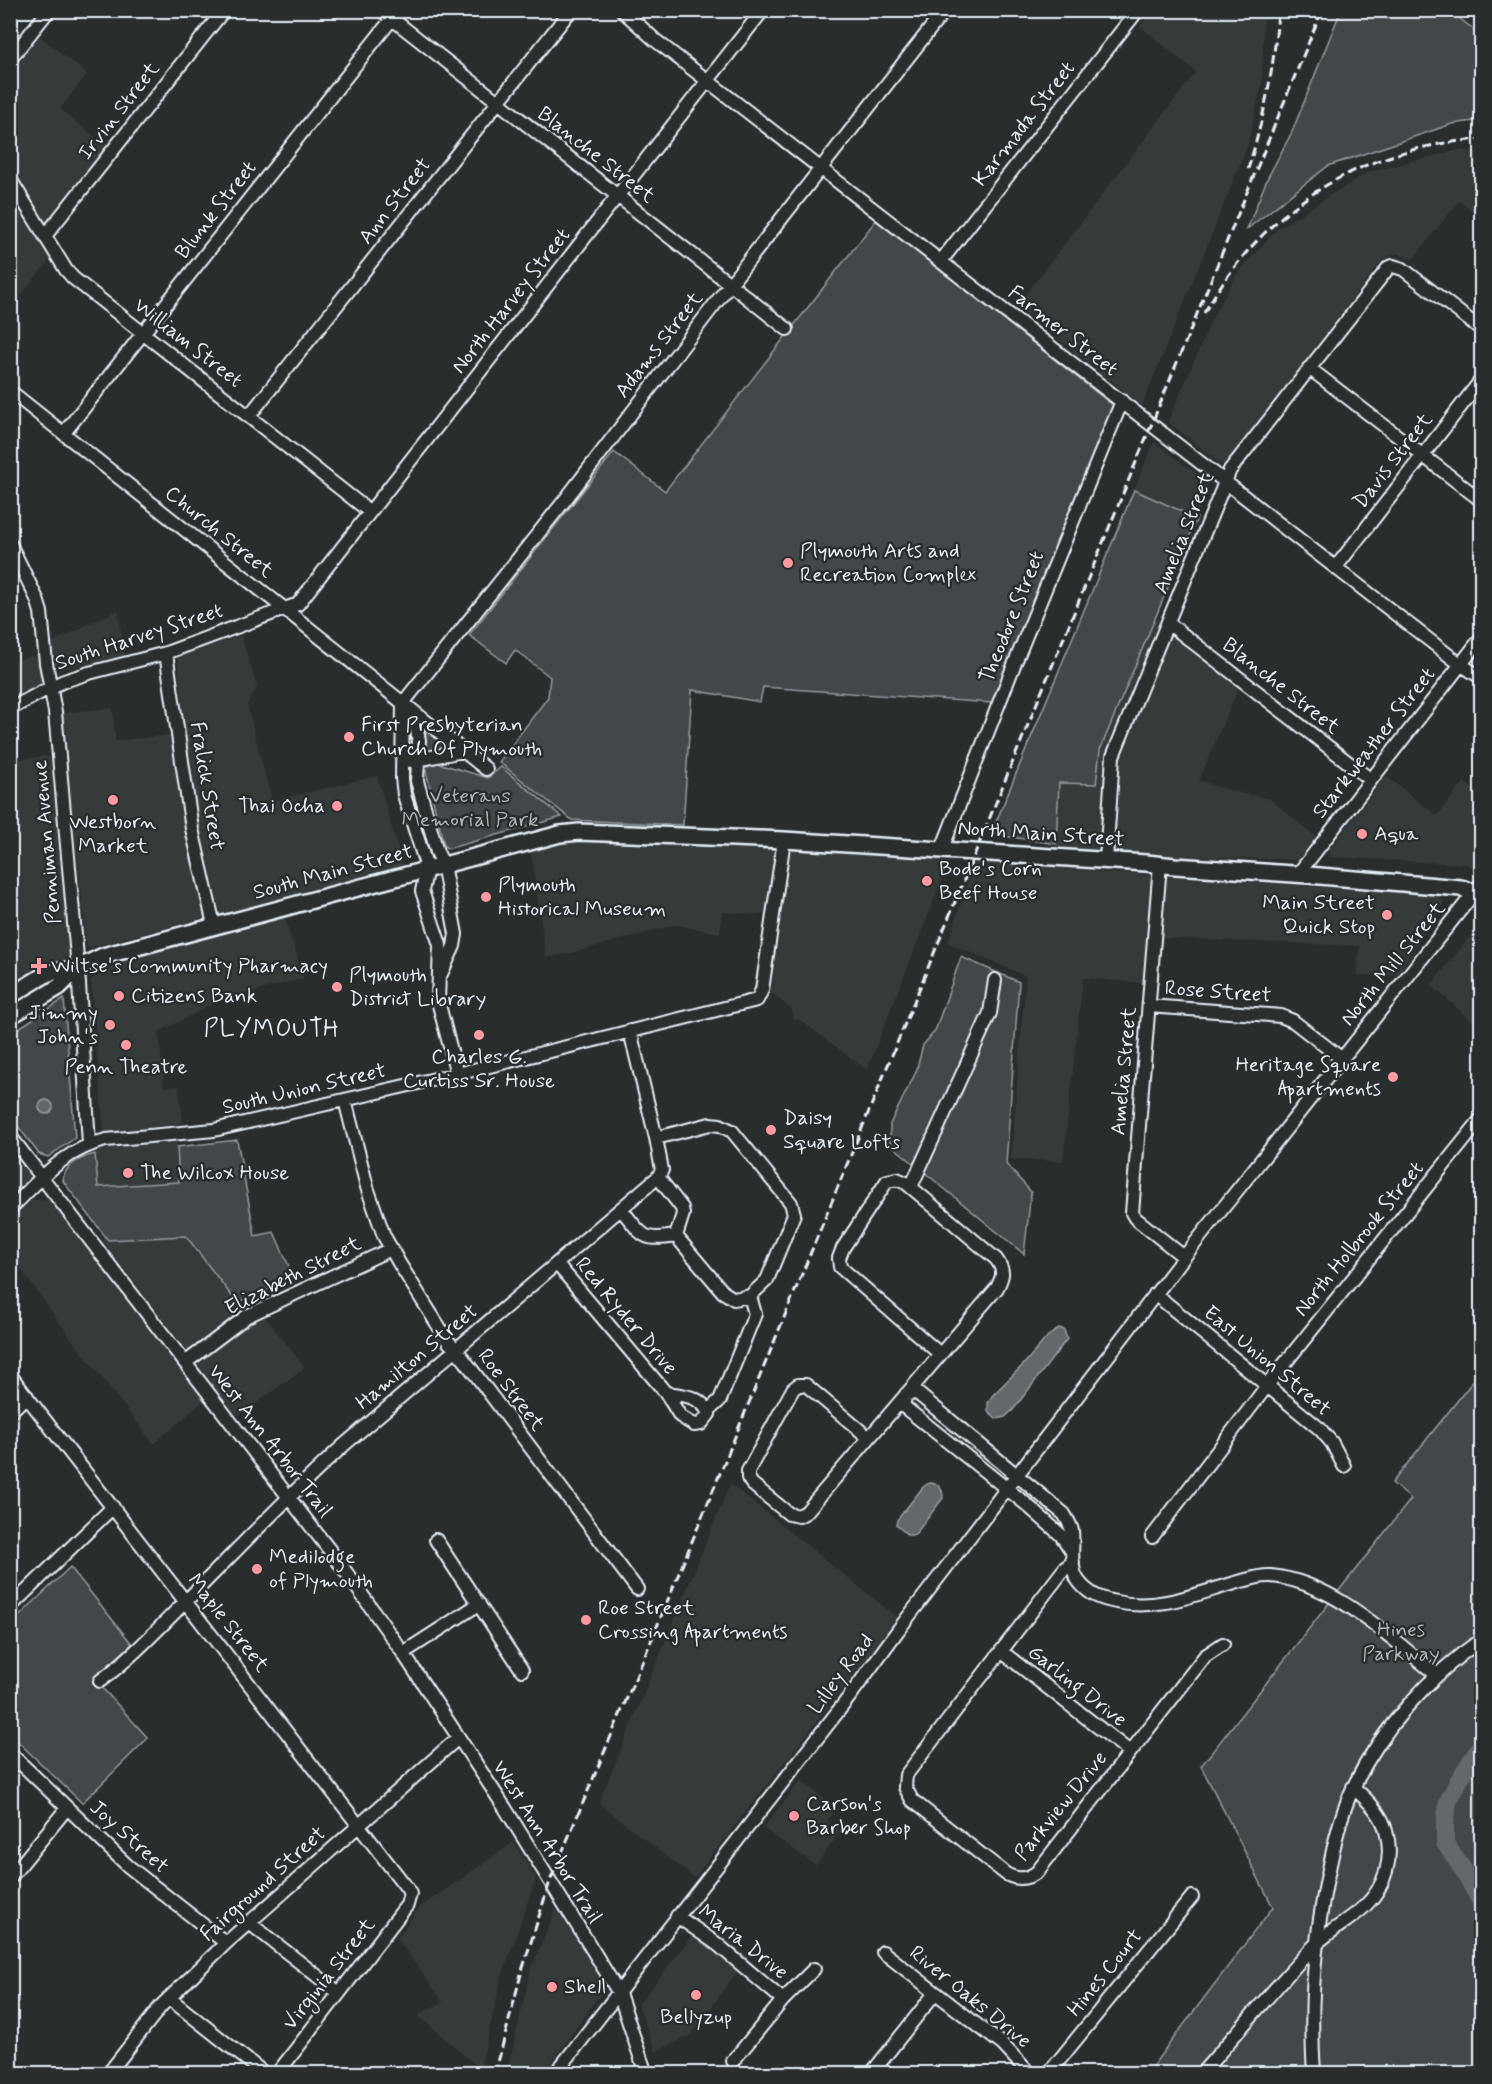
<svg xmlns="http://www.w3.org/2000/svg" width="1492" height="2084" viewBox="0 0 1492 2084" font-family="Mynerve,sans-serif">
	<rect width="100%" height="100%" fill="#2a2d2e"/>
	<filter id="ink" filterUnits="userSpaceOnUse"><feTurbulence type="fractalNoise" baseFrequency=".0167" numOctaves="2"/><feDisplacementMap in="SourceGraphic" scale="12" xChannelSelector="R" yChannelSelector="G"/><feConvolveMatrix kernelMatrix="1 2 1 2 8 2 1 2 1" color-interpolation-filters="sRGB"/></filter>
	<g filter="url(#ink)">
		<!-- built -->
		<path fill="#363a3b" d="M1153,11H1264L1262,84L1246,150L1142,406L1017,306L1196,72L1140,26Z
			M39,36L87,74L60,109L108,148L53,219L35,229L52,257L15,302L10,299V72Z
			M1459,150L1481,152V217L1459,201L1412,260L1398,253L1383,259L1224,466L1168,422L1214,315L1237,274L1277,229L1368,172Z
			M1154,442L1208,482L1197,518L1134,490Z
			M118,610L125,658L60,669L54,663L51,643Z
			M1155,617L1240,684L1199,780L1231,791L1270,799L1316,837L1297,860L1117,854L1057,849L1056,845L1059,782L1096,783L1100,750Z
			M241,636L257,687L247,705L272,801L377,776L403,866L221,915L193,800L177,655Z
			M39,654L41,686L11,700V662Z
			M113,708L115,741L170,735L178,793L204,918L87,948L62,713Z
			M50,756L69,956L11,987V760Z
			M1386,776L1437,816L1464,782L1481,795V871L1465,864L1329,857L1330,849Z
			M573,841L773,848L768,915L722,912L720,933L674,925L579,951L546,958L531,851Z
			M791,850L951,857L867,1070L800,1020L793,1019L792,1010L771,992Z
			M975,860L1089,871L1435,895L1444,902L1398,974L1357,976L1360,946L1163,938L1159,984L1083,978L1063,1161L1011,1159L1026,976L948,943Z
			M284,916L304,978L216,1002L159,1032L164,1087L179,1086L183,1123L104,1133L91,980L101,971L125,960Z
			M1481,923L1482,924L1481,1029L1431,985Z
			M176,1142L179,1182L97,1187L96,1150Z
			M11,1149L33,1179L11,1201Z
			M32,1199L50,1201L204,1400L154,1444L70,1337L11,1255V1221Z
			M186,1236L242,1311L188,1352L102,1240Z
			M263,1314L305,1368L238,1416L199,1369L200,1359L247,1322Z
			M730,1484L898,1618L694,1878L599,1803Z
			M801,1780L836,1808L828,1821L841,1831L816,1865L763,1828Z
			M514,1842L536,1878L502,1976L480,2069L418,2015L443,2002L397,1938L419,1908Z
			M556,1908L601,1979V1993L544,2073H507L531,1969Z
			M704,1921L748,1956L692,2034L656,2052L638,2005Z"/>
		<!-- green -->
		<path fill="#424648" stroke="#959ca0" stroke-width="1.5" d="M1341,10L1451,11L1481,36V120L1452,124L1328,166L1247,229L1267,179L1292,132Z
			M876,220L1115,407L992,703L763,687L760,702L692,690L683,825L572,820L499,762L548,697L550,677L515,650L506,663L469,635L614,452L665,491Z
			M1134,490L1197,518L1100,750L1096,784L1059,783L1056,844L991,834Z
			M428,732L445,744V747L428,752C422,748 423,742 424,735Z
			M438,763L488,778L501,767L562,817L447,849L444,845L425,767Z
			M961,957L1019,982L1006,1164L1031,1192L1024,1254L890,1144V1124L916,1072L923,1045L935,1031Z
			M64,999L75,1138L48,1157L39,1154L11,1117V1033Z
			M237,1140L255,1236L274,1232L294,1278L237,1303L186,1236L108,1240L63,1181C63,1166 82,1157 95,1154L98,1187L179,1182L177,1147Z
			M1481,1371V2073L1154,2074L1151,2068L1273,1907L1201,1766L1411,1499L1392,1483Z
			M70,1567L132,1644L94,1679L148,1738L82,1803L11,1735V1624Z"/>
		<!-- water -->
		<path fill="#63686b" stroke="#989fa3" stroke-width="1.5" d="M39 1107a7 7 0 1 1 14 0a7 7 0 1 1-14 0Z
			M1060,1328L1064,1330L1067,1339L1013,1410L1005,1417L997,1419L988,1411V1403L992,1396L1023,1365L1048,1336Z
			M929,1483C939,1483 943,1488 943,1498L917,1532L914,1535H908L896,1525L897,1520L923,1487Z"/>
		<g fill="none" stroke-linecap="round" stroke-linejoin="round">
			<!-- river -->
			<path stroke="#63686b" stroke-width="18" d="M1482,1744L1459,1780L1448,1802L1445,1826V1843L1464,1871L1482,1904"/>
			<defs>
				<path id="minor" d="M381,10L787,329
					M622,10L655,40L1460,664L1482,678
					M10,59L49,10
					M10,179L66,270L73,278L370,512
					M45,236L224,10
					M941,261L1138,10
					M1309,368L1482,501
					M10,391L486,769
					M249,416L571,10
					M64,433L399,10
					M10,544L37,599L41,612L46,663L55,712L78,968L89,1144
					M1336,567L1482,379
					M1168,623L1371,780
					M166,653L192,829L214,925
					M403,703L565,500L731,283L945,10
					M403,703L402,778L404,795L427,868L422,891L440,945L438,1001L457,1074
					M10,709L51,687L64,681L89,673L166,653L298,604L763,10
					M408,711L415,722L419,740L417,781L437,852L443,864L456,934L454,946L441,974
					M411,761L463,751
					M942,849L1012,670L1122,401
					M1106,860L1113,756L1230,470L1389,267L1393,266L1403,269L1482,330
					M1160,864L1132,1213L1135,1218L1184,1257
					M1298,874L1482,637
					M1149,1006L1281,1016L1293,1021L1342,1059
					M345,1100L367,1187L384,1236L399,1263L448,1341L463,1358L637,1589
					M10,1136L341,1565L403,1653L505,1808L619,1993L646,2074
					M656,1138L710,1124L720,1125L732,1131L791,1203L794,1214L767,1280L750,1296L734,1299L723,1292L676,1236
					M911,1187L990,1013L995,980
					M10,1209C40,1180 63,1150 106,1140L214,1130L457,1074L757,1000L762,990L784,840
					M621,1209C643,1235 640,1242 676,1236L683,1214L682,1208L658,1177
					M557,1264L666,1393L680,1416L694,1425L701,1424L709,1414C702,1396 683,1395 666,1393
					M1155,1294L1320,1429L1332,1443L1344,1466
					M185,1363L247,1316L391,1249
					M10,1375L407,1888L410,1894L407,1905L277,2074
					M906,1394L917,1393L1064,1514C1067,1519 1071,1525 1072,1531C1074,1547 1068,1569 1080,1583C1090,1595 1101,1599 1116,1602C1157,1611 1196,1594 1235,1583C1247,1580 1259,1575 1271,1576C1334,1582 1389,1637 1437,1675
					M906,1394L903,1406L1026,1504L1061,1535L1071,1550
					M708,1411L720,1400L755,1314L750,1296
					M10,1412L27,1396
					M869,1438L806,1385H798L793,1389L748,1471V1478L752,1484L789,1514L799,1516L806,1512L997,1288C1003,1276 1005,1271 996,1259L906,1183L897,1179L887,1181L843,1248L839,1258L840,1267L940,1354
					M1152,1537L1273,1378L1482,1118
					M436,1540L522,1670
					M1073,1562L1065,1568L906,1775L905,1787L912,1800L1006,1874C1017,1880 1026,1880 1037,1872L1205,1656L1223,1644
					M10,1607L113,1507
					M1001,1651L1130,1752
					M403,1653L479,1604
					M100,1681C131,1658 157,1630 184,1603C237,1550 289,1495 344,1445L658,1177L662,1170L656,1138L630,1031
					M10,1753L128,1866L226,1943
					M10,1878L67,1808
					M677,1916L717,1944L783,2000
					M248,1922L339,1993
					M883,1952L1003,2045L1030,2074
					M169,1998L265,2074
					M733,2061L783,2000L814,1969
					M108,2074L161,2006L226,1943L458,1738
					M555,2074L850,1696L899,1629L1184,1257L1482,883
					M871,2074L935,1993
					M1048,2074L1192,1897
					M1201,2074C1239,2031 1275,1987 1314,1946C1329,1931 1349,1921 1365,1906C1385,1887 1394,1858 1386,1831C1382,1813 1366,1799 1353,1787
					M1314,2074C1309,2002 1315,1930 1331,1860C1336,1835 1343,1809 1354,1786C1382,1728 1429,1676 1482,1639"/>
				<path id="major" d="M10,996L48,973L78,968L103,956L560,834L579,832L784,840L1146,863L1175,866L1308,875L1461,888L1474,892L1482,898
					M10,1016L59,987L78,968"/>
			</defs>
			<!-- minor casing -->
			<use href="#minor" stroke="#e8f1f8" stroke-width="16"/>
			<!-- major casing -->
			<use href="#major" stroke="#e8f1f8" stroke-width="20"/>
			<!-- minor -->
			<use href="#minor" stroke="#2a2d2e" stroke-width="12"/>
			<!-- major -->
			<use href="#major" stroke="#2a2d2e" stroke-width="15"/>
			<!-- rail -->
			<path stroke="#e8f1f8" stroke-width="3" stroke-dasharray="9 4.5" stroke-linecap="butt" d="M1471,10L1482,19
				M1248,169C1264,118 1275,64 1278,10
				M1204,313C1264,207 1360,147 1482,139
				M495,2074L521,1974L550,1881L651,1641L1322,10"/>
		</g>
	</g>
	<!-- markers -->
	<g fill="#ff9aa2" stroke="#2a2d2e" stroke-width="2">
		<circle cx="788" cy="563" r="6"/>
		<circle cx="349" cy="737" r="6"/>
		<circle cx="113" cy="800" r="6"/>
		<circle cx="337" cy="806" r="6"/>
		<circle cx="1362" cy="834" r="6"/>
		<circle cx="927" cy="881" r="6"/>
		<circle cx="486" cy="897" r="6"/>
		<circle cx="1387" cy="915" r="6"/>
		<path d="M36 957h6v6h6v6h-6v6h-6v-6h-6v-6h6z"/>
		<circle cx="337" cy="987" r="6"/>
		<circle cx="119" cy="996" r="6"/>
		<circle cx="110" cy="1025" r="6"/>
		<circle cx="479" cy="1035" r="6"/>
		<circle cx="126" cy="1045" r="6"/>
		<circle cx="1393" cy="1077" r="6"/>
		<circle cx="771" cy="1130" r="6"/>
		<circle cx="128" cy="1173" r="6"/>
		<circle cx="257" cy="1569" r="6"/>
		<circle cx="586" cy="1620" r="6"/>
		<circle cx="794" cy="1816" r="6"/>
		<circle cx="552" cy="1987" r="6"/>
		<circle cx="696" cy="1995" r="6"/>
	</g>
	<g text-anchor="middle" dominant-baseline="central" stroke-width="5" stroke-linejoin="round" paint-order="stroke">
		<!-- street labels -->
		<g font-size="21" fill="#e8f1f8" stroke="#2a2d2e">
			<text transform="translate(119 111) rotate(-52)">Irvin Street</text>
			<text transform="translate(1024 124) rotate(-52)">Karmada Street</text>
			<text transform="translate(596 155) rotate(38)">Blanche Street</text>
			<text transform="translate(395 201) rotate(-52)">Ann Street</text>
			<text transform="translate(216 210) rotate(-52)">Blunk Street</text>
			<text transform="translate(511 301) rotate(-52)">North Harvey Street</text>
			<text transform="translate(1063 331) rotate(38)">Farmer Street</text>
			<text transform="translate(188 343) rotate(38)">William Street</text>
			<text transform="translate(659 345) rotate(-52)">Adams Street</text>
			<text transform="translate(1393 461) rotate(-52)">Davis Street</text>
			<text transform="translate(219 532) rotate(39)">Church Street</text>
			<text transform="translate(1184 533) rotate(-68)">Amelia Street</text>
			<text transform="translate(1012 617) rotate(-68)">Theodore Street</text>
			<text transform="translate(139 637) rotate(-18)">South Harvey Street</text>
			<text transform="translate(1281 686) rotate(38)">Blanche Street</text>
			<text transform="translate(1374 743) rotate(-52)">Starkweather Street</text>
			<text transform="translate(207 786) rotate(81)">Fralick Street</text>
			<text transform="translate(1041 834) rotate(4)">North Main Street</text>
			<text transform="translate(47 842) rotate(-95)">Penniman Avenue</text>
			<text transform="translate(333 872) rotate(-15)">South Main Street</text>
			<text transform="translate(1393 964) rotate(-51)">North Mill Street</text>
			<text transform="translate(1218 992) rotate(4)">Rose Street</text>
			<text transform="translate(1124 1071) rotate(-85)">Amelia Street</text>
			<text transform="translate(304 1089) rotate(-13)">South Union Street</text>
			<text transform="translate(1359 1239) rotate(-51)">North Holbrook Street</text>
			<text transform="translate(293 1276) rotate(-27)">Elizabeth Street</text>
			<text transform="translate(626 1316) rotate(50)">Red Ryder Drive</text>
			<text transform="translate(417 1357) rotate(-40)">Hamilton Street</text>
			<text transform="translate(1267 1361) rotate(40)">East Union Street</text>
			<text transform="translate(511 1390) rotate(53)">Roe Street</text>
			<text transform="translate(270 1441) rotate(52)">West Ann Arbor Trail</text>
			<text transform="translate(228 1623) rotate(52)">Maple Street</text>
			<text transform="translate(841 1674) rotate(-53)">Lilley Road</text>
			<text transform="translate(1077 1686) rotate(38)">Garling Drive</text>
			<text transform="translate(1061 1806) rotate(-51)">Parkview Drive</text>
			<text transform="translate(129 1837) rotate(42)">Joy Street</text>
			<text transform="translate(547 1842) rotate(58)">West Ann Arbor Trail</text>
			<text transform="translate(263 1884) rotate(-42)">Fairground Street</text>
			<text transform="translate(743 1942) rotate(38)">Maria Drive</text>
			<text transform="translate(1105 1973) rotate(-51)">Hines Court</text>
			<text transform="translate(329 1974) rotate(-52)">Virginia Street</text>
			<text transform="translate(970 1997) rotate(39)">River Oaks Drive</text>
		</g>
		<!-- poi labels -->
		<g font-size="21" fill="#e8f1f8" stroke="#2a2d2e" text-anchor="start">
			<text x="800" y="551">Plymouth Arts and<tspan x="800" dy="24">Recreation Complex</tspan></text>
			<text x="361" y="725">First Presbyterian<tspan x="361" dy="24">Church Of Plymouth</tspan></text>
			<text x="325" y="806" text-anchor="end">Thai Ocha</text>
			<text x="113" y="822" text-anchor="middle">Westborn<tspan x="113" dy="24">Market</tspan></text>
			<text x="1374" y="834">Aqua</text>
			<text x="939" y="869">Bode's Corn<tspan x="939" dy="24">Beef House</tspan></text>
			<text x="498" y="885">Plymouth<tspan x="498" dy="24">Historical Museum</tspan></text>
			<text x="1375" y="903" text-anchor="end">Main Street<tspan x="1375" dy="24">Quick Stop</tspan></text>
			<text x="51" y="966">Wiltse's Community Pharmacy</text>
			<text x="349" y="975">Plymouth<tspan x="349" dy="24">District Library</tspan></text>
			<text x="131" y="996">Citizens Bank</text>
			<text x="98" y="1013" text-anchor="end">Jimmy<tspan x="98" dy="24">John's</tspan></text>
			<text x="479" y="1057" text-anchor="middle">Charles G.<tspan x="479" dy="24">Curtiss Sr. House</tspan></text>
			<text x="1381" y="1065" text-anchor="end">Heritage Square<tspan x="1381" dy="24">Apartments</tspan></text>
			<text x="126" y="1067" text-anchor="middle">Penn Theatre</text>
			<text x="783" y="1118">Daisy<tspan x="783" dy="24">Square Lofts</tspan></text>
			<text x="140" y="1173">The Wilcox House</text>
			<text x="269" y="1557">Medilodge<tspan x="269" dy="24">of Plymouth</tspan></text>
			<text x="598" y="1608">Roe Street<tspan x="598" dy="24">Crossing Apartments</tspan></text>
			<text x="806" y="1804">Carson's<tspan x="806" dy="24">Barber Shop</tspan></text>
			<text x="564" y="1987">Shell</text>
			<text x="696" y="2017" text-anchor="middle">Bellyzup</text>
		</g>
		<!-- park labels -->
		<g font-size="21" fill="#aeb5ba" stroke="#2a2d2e">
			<text x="470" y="796">Veterans<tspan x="470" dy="24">Memorial Park</tspan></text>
			<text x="1401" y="1630">Hines<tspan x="1401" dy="24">Parkway</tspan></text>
		</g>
		<!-- quarter labels -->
		<g font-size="24" letter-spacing="1.5" fill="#e8f1f8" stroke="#2a2d2e">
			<text x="272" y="1029">PLYMOUTH</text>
		</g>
	</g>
	<!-- margin -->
	<rect width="1492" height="2084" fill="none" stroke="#2a2d2e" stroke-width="36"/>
	<rect x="18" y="18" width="1456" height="2048" fill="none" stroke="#e8f1f8" stroke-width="2" filter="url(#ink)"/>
</svg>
